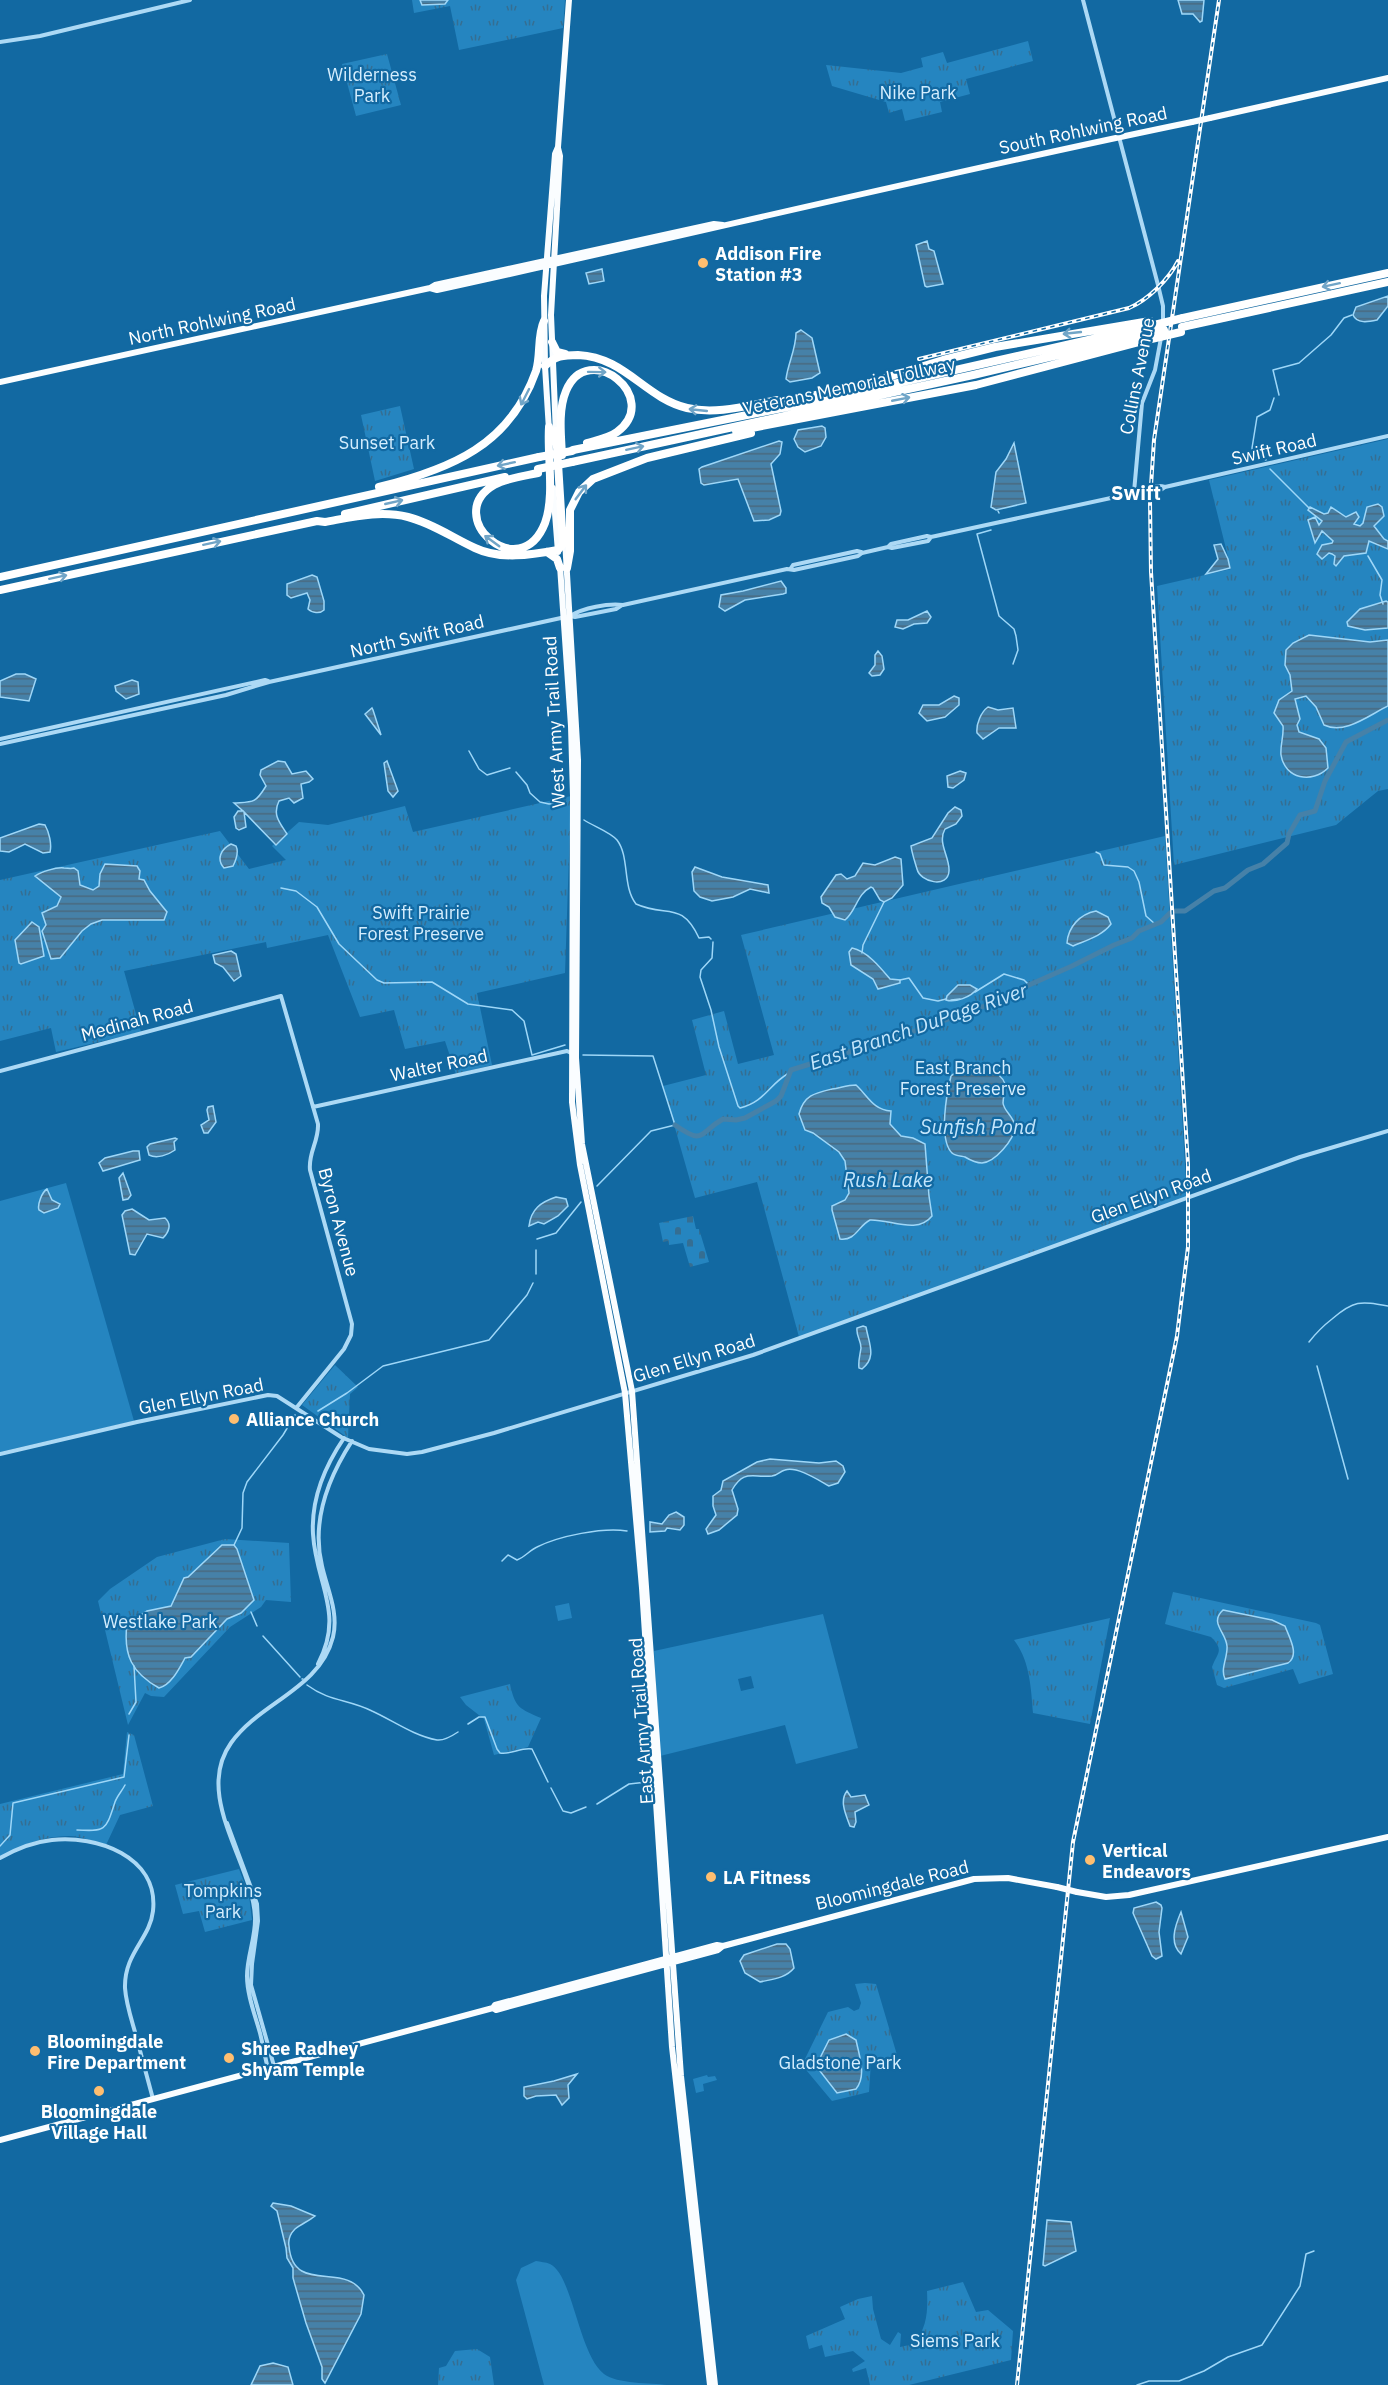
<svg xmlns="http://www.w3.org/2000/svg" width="1388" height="2385" viewBox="0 0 1388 2385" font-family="'IBM Plex Sans',sans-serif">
	<defs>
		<pattern id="cemetery-stones" width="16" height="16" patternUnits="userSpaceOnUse" patternTransform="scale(1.5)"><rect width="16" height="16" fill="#2585c0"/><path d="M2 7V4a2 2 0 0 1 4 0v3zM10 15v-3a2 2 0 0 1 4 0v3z" fill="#356e92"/></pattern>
		<pattern id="park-tufts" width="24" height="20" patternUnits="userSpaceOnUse" patternTransform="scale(1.5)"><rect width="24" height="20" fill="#2585c0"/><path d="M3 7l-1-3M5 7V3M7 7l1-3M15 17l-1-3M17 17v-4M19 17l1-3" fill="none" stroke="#356e92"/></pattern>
		<pattern id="water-rules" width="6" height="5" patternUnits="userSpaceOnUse" patternTransform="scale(1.5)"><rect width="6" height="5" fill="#4681a8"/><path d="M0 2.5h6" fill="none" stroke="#49697f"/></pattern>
	</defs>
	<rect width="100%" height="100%" fill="#1269a2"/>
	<!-- green -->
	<path fill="#2585c0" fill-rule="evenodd" d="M66,1183L134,1421L0,1452V1201Z
		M569,1603L572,1618L558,1621L555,1606Z
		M823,1614L858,1748L796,1764L785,1725L660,1756L654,1651ZM751,1676L754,1688L741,1691L738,1679Z
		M707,2075L708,2077L715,2076L717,2080L703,2084L704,2091L696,2093L693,2079Z
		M536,2261C540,2262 546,2262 550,2264C573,2275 578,2353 604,2374C617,2384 651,2383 667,2385H544L516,2280L521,2268Z"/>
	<!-- cemetery -->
	<path fill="url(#cemetery-stones)" d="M693,1216L696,1229H699L709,1262L690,1267L683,1243L669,1245L668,1241L663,1242L659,1223Z"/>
	<!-- park -->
	<path fill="url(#park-tufts)" d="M412,0H565L563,28L459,50L450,6L414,13Z
		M1028,41L1033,61L966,79L970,94L940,102L942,112L905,121L902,109L889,113L886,102L832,86L826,65L901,73L923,67L921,58L943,52L947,63Z
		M387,54L401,105L356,116L342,64Z
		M400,406L414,469L375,481L361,415Z
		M1388,439V789L1378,791L1336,825L1174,865L1157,586L1231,569L1209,480Z
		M571,796L565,973L477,993L492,1065L456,1074L445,1041L405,1049L394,1010L360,1017L328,935L267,948L266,942L124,971L141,1032L56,1052L51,1028L0,1041V880L220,831L249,869L286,860L272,846L299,822L328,825L405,806L413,832Z
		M1165,836L1187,1197L799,1337L757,1182L695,1198L663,1086L706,1075L692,1020L724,1011L738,1064L774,1055L741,935Z
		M335,1365L358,1387L350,1394L348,1438L302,1405Z
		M225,1539L289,1543L291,1602L266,1600L261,1607L230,1627L164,1697L151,1696L145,1693L128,1725L98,1601L110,1589L157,1557Z
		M1173,1592L1316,1623L1320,1625L1333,1674L1299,1684L1293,1669L1224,1688L1217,1685L1212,1667C1217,1653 1225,1651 1211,1637L1165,1624Z
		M1110,1618L1090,1724L1033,1713C1031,1688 1030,1661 1014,1640Z
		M510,1684C515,1708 520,1709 541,1718L528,1747L494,1755L484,1719L466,1705L460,1697Z
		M127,1732L134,1735L153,1806L120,1815L106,1845C95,1842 81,1836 69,1836C44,1836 21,1845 0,1857V1804L123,1774Z
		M239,1869L249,1895L252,1920L205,1932L199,1911L183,1914L175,1885Z
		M865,1983L876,1984L897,2055L871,2062L869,2092L832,2101L802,2065L828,2012L848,2007L854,2011L859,2009L861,2003L855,1984Z
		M963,2282L976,2312L988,2310L1013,2331L1011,2360L909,2385H870L866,2368L853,2372L852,2369L865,2361L853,2351L825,2357L822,2345L809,2349L806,2336L845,2319L840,2307L858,2299L872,2296L873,2309L881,2339L890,2345L898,2332L901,2334L900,2347L914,2344C927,2327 928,2312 927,2291Z
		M477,2349L490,2357L494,2385H438L439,2368L446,2366L455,2351Z"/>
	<!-- water -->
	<path fill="url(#water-rules)" stroke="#9ed7f8" stroke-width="1.5" d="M420,0H448L445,4L422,5Z
		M1178,0H1204L1202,21L1200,22L1193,14H1182Z
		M927,241L929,249L934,251L943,284L927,287L925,286L916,245Z
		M602,269L604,281L589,284L586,273Z
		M1388,296V306L1377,320C1368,322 1357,324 1353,315L1356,307Z
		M801,330L812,338L820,373L812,378L790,382L786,379C788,363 796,349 796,333Z
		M822,426L825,428L826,437L821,446L805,452L798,447L794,439L798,430Z
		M779,441L782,442L780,454L771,464L781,511L780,515L769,520L754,521L738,479L704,485L701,483L699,469L702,467Z
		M1014,443L1026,503L996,510L991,507L996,472L1006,459Z
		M1378,504L1382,507L1384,516L1374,526L1384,539L1388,541V549L1369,541L1366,553L1344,556L1336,566L1334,564L1335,556L1332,554L1329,553L1322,559L1317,554L1322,545L1332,543L1333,541L1322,531L1315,543L1308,520L1315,517L1319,525L1322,521L1308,510L1310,507L1324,514L1328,513L1331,507L1346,517L1356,512L1359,517L1354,524L1360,526L1363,523L1367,507Z
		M1221,544L1228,559L1230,568L1206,574L1218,559L1214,545Z
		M312,575L317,577L324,601V610C320,614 312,613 308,609L310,600L307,593L291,598L287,595V584Z
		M781,581L786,588V593L783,594L745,600L725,611L719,607L721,595L743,591Z
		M1386,601L1388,602V628L1365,630L1348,626L1347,622L1360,609Z
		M927,611L931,617L927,623L914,624L903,629L895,627L897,620H908Z
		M1309,635L1370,642L1388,640V706C1369,715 1345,735 1324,725L1316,707L1306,696L1295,699L1300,719L1297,725L1299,732L1319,739L1326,748L1328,768C1312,784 1285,779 1281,755C1280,745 1284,736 1283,726L1274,713L1279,700L1292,691L1290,675L1285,665L1286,650L1293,643Z
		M878,651L882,656L884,669L880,675L872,676L869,673L875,665V655Z
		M16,674H25L36,679L29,701L0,697V681Z
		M132,680L138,682L139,694L126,699L116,691L115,686Z
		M954,696L959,698V705L945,717L927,721L919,713L923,705H939Z
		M988,707L998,710L1013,708L1016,728H999L983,739L977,733C976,724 981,712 988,707Z
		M372,708L373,710L381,735L365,714Z
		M278,761L285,762L292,774L306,771L313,779L309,782L301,784L303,798L294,803L289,798L279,801C272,815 280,823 287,834L276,845L244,812L246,827L239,830L236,828L234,817L238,811H243L234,803C253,802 255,804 266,786L260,775L261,770Z
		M387,761L398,791L393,797L388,791L384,763Z
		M960,771L966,773L964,780L953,788L948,787L947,776Z
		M955,807L961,810L962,816L956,824L945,829C937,843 950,857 949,871C948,889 920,882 917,869C915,862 912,854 911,846L932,838L948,813Z
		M39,824L45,825C49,832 52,844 50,852L43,853L25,844L9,852L0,851V838Z
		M231,844L236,846C239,852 236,860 233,866L224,868C216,859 221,849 231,844Z
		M895,857L901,859L903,885L892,898L884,902L880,900L873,888L871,887C857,894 856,911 845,920L835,917L829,907L822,903L821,897L836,875L841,874L847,879L855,876L863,863L875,865Z
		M105,864L137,866L140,871L139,879L144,880L150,891L167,912L164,920H102L91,924L82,931L60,958L51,959L42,931L46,925L42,913L57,906L61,897L35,876C41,872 56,867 64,868C68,868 70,869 74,868L78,871L80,885L93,890L99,886L100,874Z
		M695,867L722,877L768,885L769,893L750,889L733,897L712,901L700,897L694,891L692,872Z
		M1096,911L1108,917L1111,924C1102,936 1087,940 1073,946L1067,943C1068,927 1080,914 1096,911Z
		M32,922L39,927L44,956L21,964L19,963L15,940Z
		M852,948C867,951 880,967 890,979L900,980V983L878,989L873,979L851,965L849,952Z
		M231,951L236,954L241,976L234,981L223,967L215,963L213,955Z
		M958,985H970L977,989C971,997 955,1003 946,1000L947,996Z
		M960,1069C974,1069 1000,1067 1005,1084C1006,1091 1003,1096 1003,1103C1004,1112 1015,1117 1015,1127C1014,1140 995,1162 982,1163C975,1163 970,1160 965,1157C961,1156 955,1156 952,1153C938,1139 947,1092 951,1076Z
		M856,1085C868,1096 873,1110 891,1111L890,1124L901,1136L913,1138L925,1144L929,1196L932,1216C917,1235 890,1219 870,1220C858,1226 856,1241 840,1239L832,1210V1206L845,1200L849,1193L845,1161L839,1152L813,1133L805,1130L799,1114C804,1095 815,1093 832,1089C840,1088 847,1085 856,1085Z
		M213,1106L216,1122L208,1133H204L201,1125L209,1120L207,1110L208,1107Z
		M175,1138L177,1139L174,1142L175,1150C168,1155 157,1159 149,1155L147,1147L150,1144Z
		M133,1151H139L140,1160L103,1171L99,1163L105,1158Z
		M123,1173L131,1195L128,1199L123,1200L119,1178Z
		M47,1189L52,1200L60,1204L58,1208L44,1213L39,1210C37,1205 42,1192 47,1189Z
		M556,1197L566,1199L568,1206L558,1216L544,1224L538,1222L529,1226C531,1209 541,1202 556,1197Z
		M132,1209L149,1220L165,1218C172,1224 169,1232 163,1238L147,1234L135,1255L130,1254L122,1215L125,1211Z
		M863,1326L866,1327C869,1344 877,1357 862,1369L859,1368C858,1361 860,1355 861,1348C861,1340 856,1336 857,1328Z
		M770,1459L819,1463L836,1461L843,1466L845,1472L838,1483L829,1486C818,1480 797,1466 785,1470C780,1471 778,1475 772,1476C752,1478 744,1469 732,1490L738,1509L737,1515L719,1530L708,1534L706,1529L716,1515L713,1506V1496L721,1490L723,1481L757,1462Z
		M676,1512L684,1517V1525L680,1530L667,1528L665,1531L650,1532V1522L662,1524L669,1515Z
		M222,1545H234L237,1549L254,1600L241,1613L227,1619L191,1657L185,1658C179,1669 171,1685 159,1688C132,1673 123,1655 127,1624L147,1611L171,1606L184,1578L188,1577Z
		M1223,1610L1272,1620L1285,1626C1289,1637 1300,1655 1288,1663L1225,1679C1220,1669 1228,1657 1227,1646C1226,1632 1209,1623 1223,1610Z
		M847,1791L851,1797L865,1795L869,1805L855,1812L856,1822L854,1827L850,1826C846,1815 839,1801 847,1791Z
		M1156,1902L1161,1905L1162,1908L1159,1932L1162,1956L1156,1959L1152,1956L1133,1913L1134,1908Z
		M1181,1912L1188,1937L1181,1954C1169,1943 1175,1926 1181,1912Z
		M777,1944H786L790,1949L794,1968C786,1978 773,1979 760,1982L745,1973L740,1961L744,1955Z
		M846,2034L856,2040C859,2055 867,2076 856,2089L837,2093L816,2066L829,2040Z
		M577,2074L568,2085L569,2098L562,2105L556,2095L536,2096L527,2099L524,2096V2087L554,2081Z
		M273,2203L291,2206L315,2216C309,2221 301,2224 295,2229C290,2234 288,2240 289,2246C293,2296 347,2260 364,2295L361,2314L325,2383L322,2379V2367L306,2323L293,2278V2268L287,2258L286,2248L277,2211L271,2206Z
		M1047,2220L1071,2222L1076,2251L1045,2266L1043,2265Z
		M273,2363L288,2367L293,2385H251L260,2366Z"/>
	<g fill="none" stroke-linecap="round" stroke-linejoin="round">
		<!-- stream -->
		<path stroke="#9ed7f8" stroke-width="1.5" d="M1279,395L1273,370L1299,363L1331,335L1344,318L1352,315
			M1266,460L1253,453L1252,448L1257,417L1270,410L1274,398
			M1270,469L1309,508
			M998,511L999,513
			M991,530L977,534L999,616L1014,629L1016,636L1018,650L1013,664
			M1368,556L1382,580L1380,595L1383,604
			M469,751L479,769L487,775L510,768
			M516,772L527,785L530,793L540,802L549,804L566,802
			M584,820C593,826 610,832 617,840C630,857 622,886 636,904C667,918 681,900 699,938L709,937L711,939
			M1096,852L1100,854L1104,865L1128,867L1134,871L1139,882L1146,916L1155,924
			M281,888L296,891L317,907L339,944L377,980L384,983L432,982L468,1004L512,1010L524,1021L532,1055L565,1045
			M713,942L712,958L701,970L700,977L711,1010L719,1047L738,1106L740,1108C766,1101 768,1085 789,1073
			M862,953L863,945L884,902
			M900,980L909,978L923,998L938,1001L946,999
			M975,992L1004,974L1024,980L1029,985
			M951,1000L960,999
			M583,1055L653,1056L675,1125L651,1131L597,1186
			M537,1239L556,1233L581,1202
			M536,1274V1250
			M1309,1342C1316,1333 1323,1326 1332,1319C1354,1300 1360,1301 1388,1306
			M1317,1366L1348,1479
			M318,1411L347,1393L383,1366L489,1340L527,1295L533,1283
			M234,1545L242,1528L243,1493L247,1482L283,1435L295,1415
			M502,1561L508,1555L517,1560C525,1557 530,1550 537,1547C559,1536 603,1527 627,1531
			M251,1612L257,1626
			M263,1636L300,1677
			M302,1679H303
			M307,1685C330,1702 348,1699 372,1711C392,1720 414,1736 437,1740C444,1741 452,1736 458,1732
			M129,1714L136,1702L134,1666
			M468,1724L479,1717H485L497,1749L500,1753C511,1755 521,1747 532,1749L548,1782
			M551,1788L563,1811L571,1813L586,1807
			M597,1804L629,1784L647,1782
			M77,1830C107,1832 106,1829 115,1802C117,1796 122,1791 125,1785
			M0,1846L10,1835L13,1803L124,1777L129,1735
			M1137,2385L1149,2381H1179L1204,2371L1228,2357L1262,2345L1300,2286L1306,2254L1314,2251"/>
		<!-- river -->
		<path stroke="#4681a8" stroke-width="5" d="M1175,911H1185L1214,891L1225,888L1248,870L1263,864L1287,843L1289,834L1300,815L1315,811L1325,781L1346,742L1388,720
			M675,1125C705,1146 698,1133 723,1119L736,1120L745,1118L776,1101L781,1096L791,1070L906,1034L1010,997L1029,985L1072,966L1114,945L1132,938L1139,931L1161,922L1170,913"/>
		<!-- minor -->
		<path stroke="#acd9f5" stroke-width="4" d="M1083,0L1158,285L1163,306V322
			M0,42L40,36L190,0
			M1134,492L1142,403L1155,370L1161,338
			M1134,493C1143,495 1158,493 1165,487L1388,436
			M888,547L892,548L928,541L931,537
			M791,568L793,565L857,551L861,552
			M570,616L575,617L616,609L622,605
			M0,739L265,680L268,681
			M0,744L226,695L269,682L570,616C583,608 608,603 623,605L787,569L794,570L858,556L862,553L888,547L891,544L927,536L931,537L1134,493C1142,489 1156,484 1165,487
			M0,1071L281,996L318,1124C319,1141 308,1153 310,1170L352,1324L351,1335L344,1349L297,1407
			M313,1107L567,1051L571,1053
			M0,1454L137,1422L268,1395L277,1396L341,1437L369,1449L407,1454L422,1452L494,1433L753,1355L1300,1157L1388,1131
			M318,1664C345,1613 316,1585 313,1534C311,1499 325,1466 344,1438
			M227,1823L257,1904L258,1921L252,1964L251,1985L274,2066
			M0,1858C16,1849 33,1842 52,1840C96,1835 159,1856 153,1911C150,1939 124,1953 125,1988C126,2003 131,2018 135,2032C141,2055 147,2077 153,2099
			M268,2069C265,2057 263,2045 260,2033C255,2015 247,1995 247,1976C247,1956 256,1937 255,1917C253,1864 193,1796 231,1743C260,1702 320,1689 333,1637C339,1612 327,1589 322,1566C311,1521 328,1478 352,1441"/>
		<!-- major -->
		<path stroke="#fafdff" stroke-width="6" d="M1210,118L1388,78
			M430,288L437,290C689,235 939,174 1192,122
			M0,382L430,288L435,285L714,224L723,225
			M549,430L545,366L544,296L555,154L558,147L569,0
			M556,434L551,315L560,156L558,148
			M553,488L558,552
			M565,540L578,760L576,1058L582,1144L632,1391L681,2076L715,2385
			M560,566L571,726L573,796L572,1102L580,1165L625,1393L642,1588L672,2047L710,2385
			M1077,1892L1106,1897L1129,1895L1388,1837
			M493,2008L496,2010L718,1950L723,1946L974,1879L1008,1878L1057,1887
			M0,2140L493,2008L495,2005L717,1945L723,1946"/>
		<!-- highway -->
		<path stroke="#fff" stroke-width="8" d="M1183,318L1388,273
			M1182,327L1388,282
			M552,342L557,352L565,354
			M545,366C555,356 563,355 578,355C625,357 645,398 687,408C717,415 749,405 778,400
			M772,405L869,383L943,360L995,347L1150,321
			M736,431L976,385L1147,340
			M573,450L827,399L1150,326
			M562,455C561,435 558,410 566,391C588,338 663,398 617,432C609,438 597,440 587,443
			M572,462L973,375L1148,334
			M538,473C524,476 507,478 494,485C441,516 520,587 545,523C555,496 547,456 549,427
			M379,487C451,469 510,445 536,371C541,355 537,336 544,321
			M345,514L505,477
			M547,552L557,559L560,568
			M567,568L570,551V510L579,492L593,479L647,458L751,433
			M0,577L539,457
			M0,590L317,521L325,522C353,517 380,510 408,517C432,523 453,538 475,548C500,560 531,555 558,550L563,544L556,431"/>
		<defs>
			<path id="rail" d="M919,359L1129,308C1148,300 1169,279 1178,261
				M1017,2385L1073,1842L1177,1336L1188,1247V1164L1151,572L1150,501L1154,440L1219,0"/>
		</defs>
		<!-- rail casing -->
		<use href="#rail" stroke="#fff" stroke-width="4"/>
		<!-- rail -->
		<use href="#rail" stroke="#1269a2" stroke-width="1.5" stroke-dasharray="4.5" stroke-linecap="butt"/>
		<!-- major-bridge -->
		<path stroke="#fafdff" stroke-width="6" d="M1192,122L1210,118
			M1057,1887L1077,1892"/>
		<!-- highway-bridge -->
		<path stroke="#fff" stroke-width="8" d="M1150,326L1183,318
			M1148,334L1164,330
			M1147,340L1181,332
			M539,457L572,451
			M538,469L572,462"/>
	</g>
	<!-- one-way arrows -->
	<defs><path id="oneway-shaft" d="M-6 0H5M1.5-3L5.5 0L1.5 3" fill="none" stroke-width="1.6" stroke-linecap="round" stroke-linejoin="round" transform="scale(1.5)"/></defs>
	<g stroke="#71a5c7">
		<use href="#oneway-shaft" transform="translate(1331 285) rotate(168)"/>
		<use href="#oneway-shaft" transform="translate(1072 333) rotate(174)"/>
		<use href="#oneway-shaft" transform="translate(597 372) rotate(1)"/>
		<use href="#oneway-shaft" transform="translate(525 397) rotate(117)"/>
		<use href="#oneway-shaft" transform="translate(901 399) rotate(-11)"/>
		<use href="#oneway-shaft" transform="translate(698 410) rotate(-174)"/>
		<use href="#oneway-shaft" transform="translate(635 448) rotate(-12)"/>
		<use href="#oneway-shaft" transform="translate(506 464) rotate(168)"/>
		<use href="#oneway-shaft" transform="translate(581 492) rotate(-53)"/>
		<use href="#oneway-shaft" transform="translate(394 502) rotate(-13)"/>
		<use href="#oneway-shaft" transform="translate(492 541) rotate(-144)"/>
		<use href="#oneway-shaft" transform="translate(212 543) rotate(-12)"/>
		<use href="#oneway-shaft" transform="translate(58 577) rotate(-12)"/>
	</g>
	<!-- markers -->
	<g fill="#ffbe70" stroke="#1269a2" stroke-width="2">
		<circle cx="703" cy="263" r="6"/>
		<circle cx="234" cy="1419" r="6"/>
		<circle cx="1090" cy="1860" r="6"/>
		<circle cx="711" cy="1877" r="6"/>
		<circle cx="35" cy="2051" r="6"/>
		<circle cx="229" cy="2058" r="6"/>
		<circle cx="99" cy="2091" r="6"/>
	</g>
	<g text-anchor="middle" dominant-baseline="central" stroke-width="4.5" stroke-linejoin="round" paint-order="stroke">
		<!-- park labels -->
		<g font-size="18" fill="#d5eefe" stroke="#1269a2">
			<text x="372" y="74">Wilderness<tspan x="372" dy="21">Park</tspan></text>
			<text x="918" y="92">Nike Park</text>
			<text x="387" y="442">Sunset Park</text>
			<text x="421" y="912">Swift Prairie<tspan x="421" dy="21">Forest Preserve</tspan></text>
			<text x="963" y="1067">East Branch<tspan x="963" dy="21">Forest Preserve</tspan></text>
			<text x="160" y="1621">Westlake Park</text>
			<text x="223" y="1890">Tompkins<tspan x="223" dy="21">Park</tspan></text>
			<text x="840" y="2062">Gladstone Park</text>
			<text x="955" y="2340">Siems Park</text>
		</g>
		<!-- street labels -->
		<g font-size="18" fill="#fff" stroke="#1269a2">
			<text transform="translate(1083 130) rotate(-12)">South Rohlwing Road</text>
			<text transform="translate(212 321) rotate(-12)">North Rohlwing Road</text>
			<text transform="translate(1137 376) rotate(-79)">Collins Avenue</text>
			<text transform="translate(849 386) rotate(-12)">Veterans Memorial Tollway</text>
			<text transform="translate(1274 449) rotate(-13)">Swift Road</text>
			<text transform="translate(417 636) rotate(-13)">North Swift Road</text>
			<text transform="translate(554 722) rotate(-93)">West Army Trail Road</text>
			<text transform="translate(137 1020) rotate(-15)">Medinah Road</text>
			<text transform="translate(439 1065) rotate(-12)">Walter Road</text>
			<text transform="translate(1151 1196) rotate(-20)">Glen Ellyn Road</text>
			<text transform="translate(339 1222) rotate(75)">Byron Avenue</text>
			<text transform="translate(694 1358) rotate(-17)">Glen Ellyn Road</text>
			<text transform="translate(201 1396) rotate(-11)">Glen Ellyn Road</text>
			<text transform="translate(641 1721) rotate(-94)">East Army Trail Road</text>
			<text transform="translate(892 1885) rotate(-14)">Bloomingdale Road</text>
		</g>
		<!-- poi labels -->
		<g font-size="18" font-weight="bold" fill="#fff" stroke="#1269a2" text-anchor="start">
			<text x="715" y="253">Addison Fire<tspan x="715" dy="21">Station #3</tspan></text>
			<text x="246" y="1419">Alliance Church</text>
			<text x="1102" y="1850">Vertical<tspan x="1102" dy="21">Endeavors</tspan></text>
			<text x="723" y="1877">LA Fitness</text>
			<text x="47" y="2041">Bloomingdale<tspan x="47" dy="21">Fire Department</tspan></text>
			<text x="241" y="2048">Shree Radhey<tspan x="241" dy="21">Shyam Temple</tspan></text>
			<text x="99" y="2111" text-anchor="middle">Bloomingdale<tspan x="99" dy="21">Village Hall</tspan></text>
		</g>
		<!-- neighbourhood labels -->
		<g font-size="20" font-weight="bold" fill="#fff" stroke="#1269a2">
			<text x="1136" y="492">Swift</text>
		</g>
		<!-- water labels -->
		<g font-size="20" font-style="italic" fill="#c4e6fc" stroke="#1269a2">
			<text transform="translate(918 1026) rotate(-19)">East Branch DuPage River</text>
			<text x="978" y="1126">Sunfish Pond</text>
			<text x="888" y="1179">Rush Lake</text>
		</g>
	</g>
</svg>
